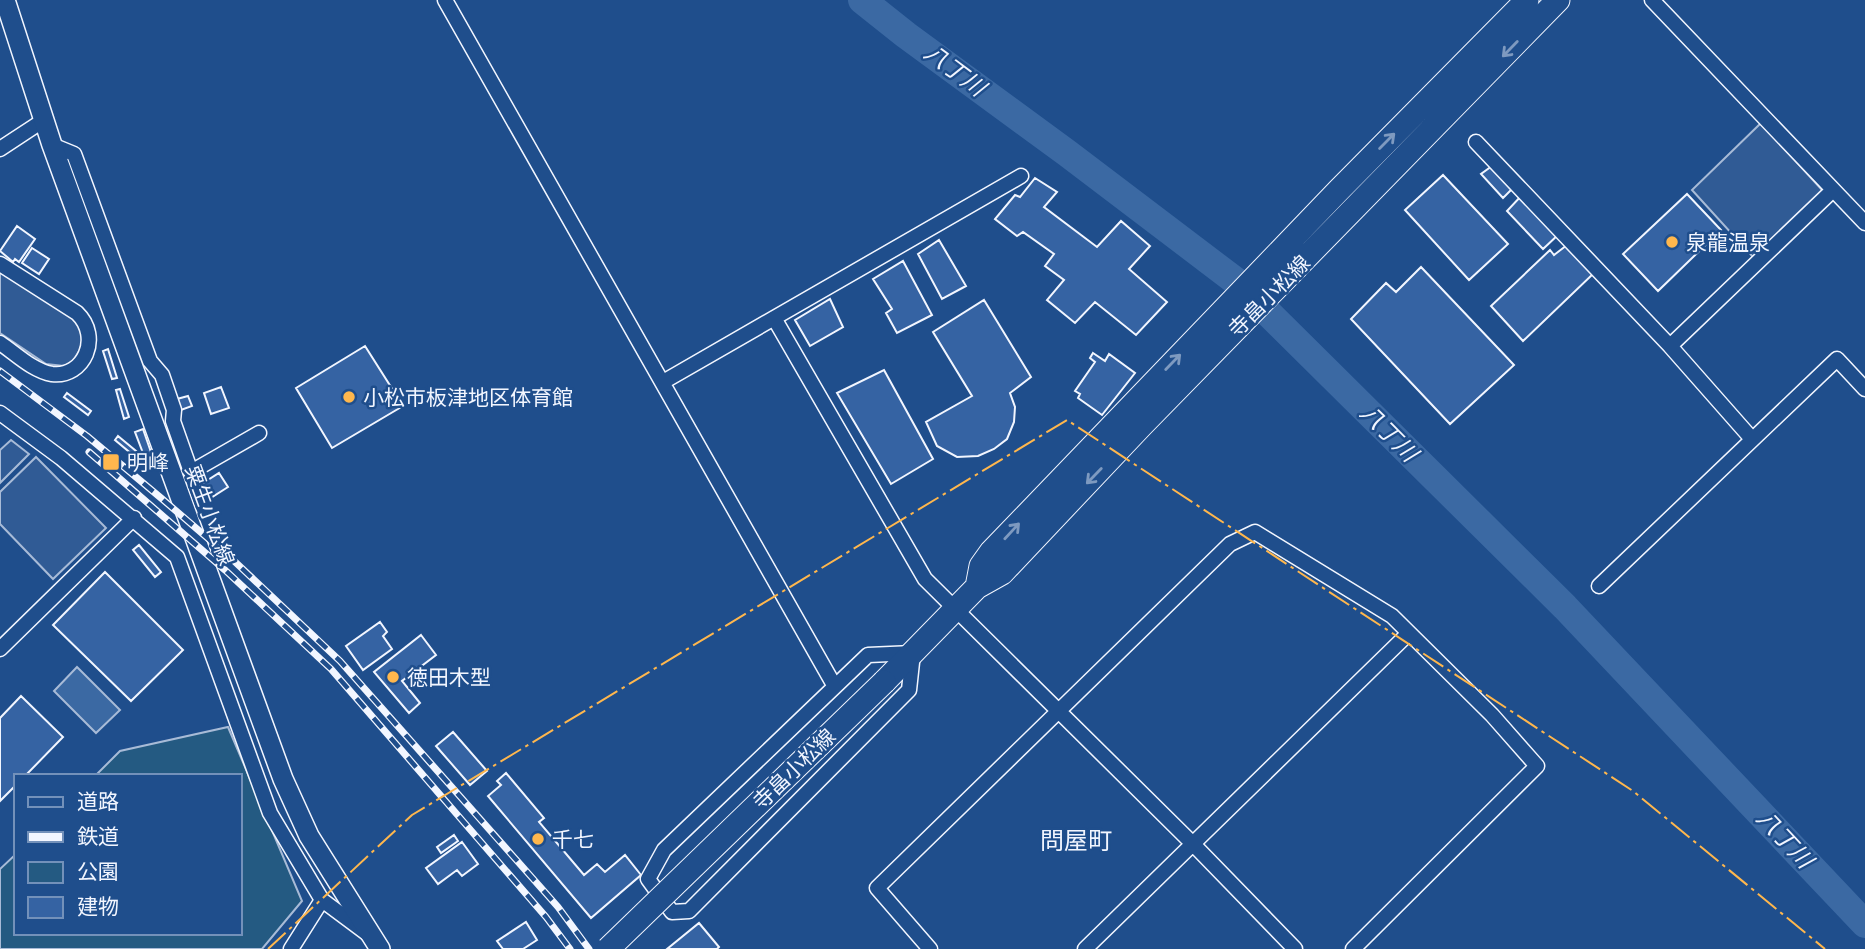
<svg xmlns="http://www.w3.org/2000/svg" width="1865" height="949" viewBox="0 0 1865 949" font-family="Cabin,'Noto Sans JP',sans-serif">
	<rect width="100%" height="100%" fill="#1f4e8c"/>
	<!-- green -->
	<path fill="#245a82" stroke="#a8bbd7" stroke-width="2" d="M228,727L302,901L262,949H0V869L16,854V933H240V776H95L120,751Z"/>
	<!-- parking -->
	<path fill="#305b95" stroke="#a8bbd7" stroke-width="2" d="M1761,123L1823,191L1753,257L1692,190Z
		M0,271L76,320L82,331V346L73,361L64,366L46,364L0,333Z
		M11,440L29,454L0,483V450Z
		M36,457L106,528L53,579L0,524V492Z"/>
	<!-- water -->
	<path fill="#3b69a3" stroke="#a8bbd7" stroke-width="2" d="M77,667L120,710L96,733L54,691Z"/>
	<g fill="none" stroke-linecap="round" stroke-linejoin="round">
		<!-- river -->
		<path stroke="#3b69a3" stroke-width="28" d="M862,0L906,35L1067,153L1237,282L1565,607L1865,924"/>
	</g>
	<!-- building -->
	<path fill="#3563a3" stroke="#f2f6ff" stroke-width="2" d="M1492,166L1513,188L1503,198L1481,174Z
		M1443,175L1508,244L1469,280L1405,210Z
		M1035,178L1057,192L1044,207L1097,247L1121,221L1150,246L1129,269L1167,302L1136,335L1095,302L1075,323L1047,300L1064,280L1045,266L1054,254L1023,232L1017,236L995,219L1015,195L1020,197Z
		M1687,194L1721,230L1658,291L1623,254Z
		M1522,195L1559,234L1543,249L1507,211Z
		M17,226L35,239L19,262L15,259L13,262L0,251Z
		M939,240L966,286L942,299L918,254Z
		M1567,245L1594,273L1523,341L1491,306L1550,250L1554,255Z
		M32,248L49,259L39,274L22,263Z
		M903,261L932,315L897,333L886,313L892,309L873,279Z
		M1421,267L1514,365L1450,424L1351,319L1386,283L1396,292Z
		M830,299L843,327L810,346L795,320Z
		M984,300L1031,377L1010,393L1015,407L1014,422L1007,439L994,449L978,456L957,457L937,446L926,422L972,396L933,332Z
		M365,346L403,406L332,448L296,388Z
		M108,349L117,378L112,379L103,351Z
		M1093,353L1105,361L1109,354L1135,373L1102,415L1078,398L1080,394L1075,391L1095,362L1090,358Z
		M884,370L933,459L891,484L837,393Z
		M221,387L229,408L211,414L204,393Z
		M120,389L129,417L124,419L116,390Z
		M67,393L91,411L88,415L64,397Z
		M188,396L192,406L181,410L177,399Z
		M143,429L153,458L146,461L135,432Z
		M118,436L136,451L133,455L115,440Z
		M219,473L228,487L209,499L200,485Z
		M139,545L161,572L155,577L133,550Z
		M105,572L183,650L131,701L53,625Z
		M380,622L387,632L383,636L392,649L363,670L346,646Z
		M421,635L436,655L402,681L420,703L409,713L374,672Z
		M21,696L63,737L25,776H16V785L0,801V718Z
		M453,732L487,771L470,785L436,746Z
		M506,773L544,818L539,822L584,875L597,864L605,872L625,855L641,875L591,918L488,796L501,785L497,781Z
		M454,835L458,841L441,853L437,847Z
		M462,842L478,864L462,876L457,870L438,884L426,868Z
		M526,922L537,940L523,949H503L497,941Z
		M699,923L719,947L717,949H667Z"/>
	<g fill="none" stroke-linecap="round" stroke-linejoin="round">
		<defs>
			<path id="minor" d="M445,0L834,685
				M1652,0L1865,223
				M1476,142L1670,346L1833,190
				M52,145L74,154L150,361L162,375L174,410L173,421L191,472L259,433
				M0,149L44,120
				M0,264L77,313C102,337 84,378 52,374C33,371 15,353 0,343
				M774,318L925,579L1194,845L1295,949
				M1670,346L1752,439
				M663,382L1021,176
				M0,413L61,458L177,557L270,813L322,900L369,935
				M1599,586L1837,359L1865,389
				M0,649L134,518
				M913,653L909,690L689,911L672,912L648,879L664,850L868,655Z
				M291,949L322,900
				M930,949L877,888L1230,544L1255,532L1392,616L1492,715L1537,766L1353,949
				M1085,949L1409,633"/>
			<path id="secondary" d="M5,0L52,145L283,779L309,836L380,949"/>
			<path id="primary" d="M977,587L981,566L991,552L1339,190L1527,0
				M884,682L977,587L1002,573L1141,426L1558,0"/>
		</defs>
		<!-- minor casing -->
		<use href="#minor" stroke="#f2f6ff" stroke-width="17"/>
		<!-- secondary casing -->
		<use href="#secondary" stroke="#f2f6ff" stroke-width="22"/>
		<!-- primary casing -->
		<use href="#primary" stroke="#f2f6ff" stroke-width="25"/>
		<!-- minor -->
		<use href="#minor" stroke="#1f4e8c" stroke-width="14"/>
		<!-- secondary -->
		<use href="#secondary" stroke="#1f4e8c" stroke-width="19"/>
		<!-- primary -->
		<use href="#primary" stroke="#1f4e8c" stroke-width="23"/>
		<defs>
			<path id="rail" d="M0,371L87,436L161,498L232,559L340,661L558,907L589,949
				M89,452L225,570L331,669L546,917L570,949"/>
		</defs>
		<!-- rail casing -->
		<use href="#rail" stroke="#f2f6ff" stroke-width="7"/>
		<!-- rail -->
		<use href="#rail" stroke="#1f4e8c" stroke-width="4.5" stroke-dasharray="13" stroke-linecap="butt"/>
		<defs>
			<path id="primary-bridge" d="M608,949L884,682"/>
		</defs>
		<!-- primary-bridge casing -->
		<use href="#primary-bridge" stroke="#f2f6ff" stroke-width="25" stroke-linecap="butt"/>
		<!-- primary-bridge -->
		<use href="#primary-bridge" stroke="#1f4e8c" stroke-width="23"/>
		<!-- power -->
		<path stroke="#ffb74d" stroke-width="2" stroke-dasharray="24 5 3.5 5" stroke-linecap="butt" d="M268,949L412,815L1067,420L1633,791L1825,949"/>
	</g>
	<!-- one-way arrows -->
	<defs><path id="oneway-shaft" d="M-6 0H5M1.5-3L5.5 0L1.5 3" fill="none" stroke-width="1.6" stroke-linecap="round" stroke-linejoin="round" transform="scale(1.75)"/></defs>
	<g stroke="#7e9ac0">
		<use href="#oneway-shaft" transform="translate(1510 49) rotate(134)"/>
		<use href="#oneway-shaft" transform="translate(1387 141) rotate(-45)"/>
		<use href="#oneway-shaft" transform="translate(1173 362) rotate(-46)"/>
		<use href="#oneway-shaft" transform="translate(1094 476) rotate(134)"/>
		<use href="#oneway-shaft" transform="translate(1012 531) rotate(-47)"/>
	</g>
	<!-- markers -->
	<g fill="#ffb74d" stroke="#1f4e8c" stroke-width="2.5">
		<circle cx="1672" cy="242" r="7"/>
		<circle cx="349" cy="397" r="7"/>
		<rect x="102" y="453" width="18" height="18" rx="3.5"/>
		<circle cx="393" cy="677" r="7"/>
		<circle cx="538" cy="839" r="7"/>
	</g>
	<g text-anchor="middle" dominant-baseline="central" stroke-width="5" stroke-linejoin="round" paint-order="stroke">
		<!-- poi labels -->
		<g font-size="21" fill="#f2f6ff" stroke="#1f4e8c" text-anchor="start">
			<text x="1686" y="242">泉龍温泉</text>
			<text x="363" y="397">小松市板津地区体育館</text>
			<text x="127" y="462">明峰</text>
			<text x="407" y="677">徳田木型</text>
			<text x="552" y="839">千七</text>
		</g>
		<!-- street labels -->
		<g font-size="21" fill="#f2f6ff" stroke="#1f4e8c">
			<text transform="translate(1269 296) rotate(-45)">寺畠小松線</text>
			<text transform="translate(210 515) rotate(70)">粟生小松線</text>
			<text transform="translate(794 769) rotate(-44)">寺畠小松線</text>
		</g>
		<!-- water labels -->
		<g font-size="23" font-style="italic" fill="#f2f6ff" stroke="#1f4e8c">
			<text transform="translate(955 70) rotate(37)">八丁川</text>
			<text transform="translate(1389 433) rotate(45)">八丁川</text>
			<text transform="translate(1785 839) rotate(47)">八丁川</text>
		</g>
		<!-- quarter labels -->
		<g font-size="24" fill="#f2f6ff" stroke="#1f4e8c">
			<text x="1076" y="840">問屋町</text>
		</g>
	</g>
	<!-- legend -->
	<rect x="14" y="774" width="228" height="161" fill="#1f4e8c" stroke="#7391ba" stroke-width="2"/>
	<rect x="28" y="797" width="35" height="10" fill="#1f4e8c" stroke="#7391ba" stroke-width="2"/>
	<text x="77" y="809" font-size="21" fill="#f2f6ff">道路</text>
	<rect x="28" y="832" width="35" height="10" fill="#f2f6ff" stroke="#7391ba" stroke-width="2"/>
	<text x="77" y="844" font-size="21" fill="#f2f6ff">鉄道</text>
	<rect x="28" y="862" width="35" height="21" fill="#245a82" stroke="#7391ba" stroke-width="2"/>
	<text x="77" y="879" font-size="21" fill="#f2f6ff">公園</text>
	<rect x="28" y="897" width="35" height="21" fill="#3563a3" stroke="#7391ba" stroke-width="2"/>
	<text x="77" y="914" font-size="21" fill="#f2f6ff">建物</text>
</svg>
